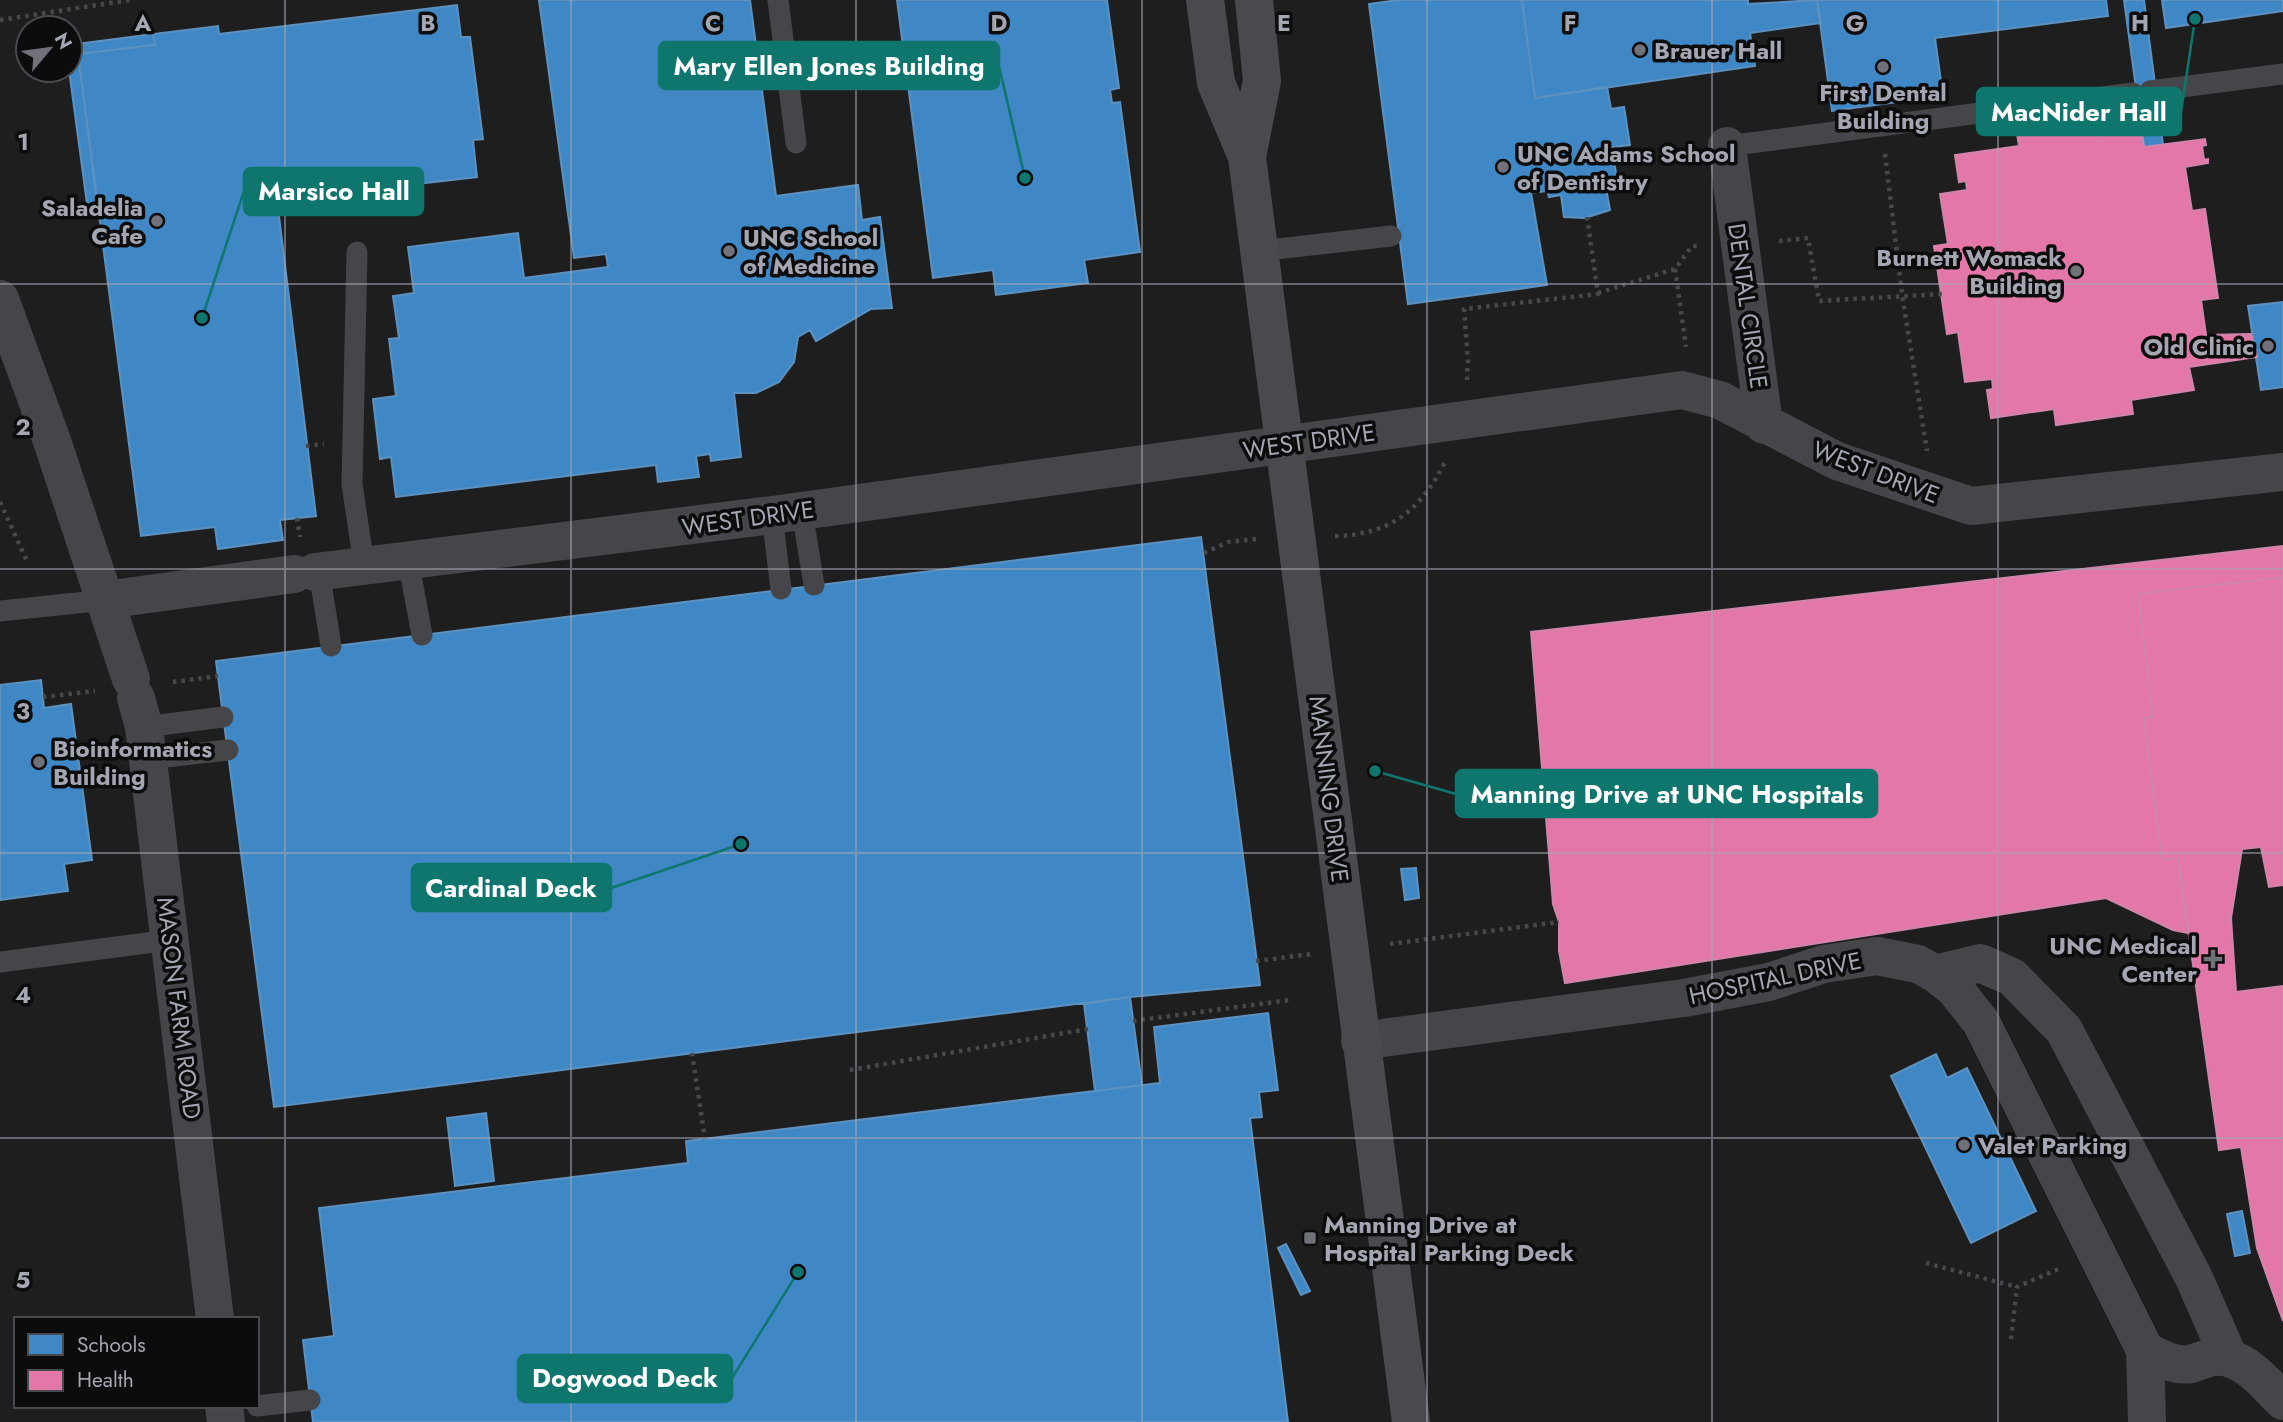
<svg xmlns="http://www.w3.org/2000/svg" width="2283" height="1422" viewBox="0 0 2283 1422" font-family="Jost,sans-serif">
	<rect width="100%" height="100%" fill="#111"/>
	<!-- built -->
	<path fill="#1e1e1f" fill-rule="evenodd" d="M0,0H2283V1422H0ZM28,28H70V70H28ZM16,1319H257V1406H16Z"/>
	<!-- schools -->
	<path fill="#3f88c5" stroke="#5d91bf" stroke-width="2" d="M539,0H750L776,196L858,185L862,220L880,217L892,308L871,309L816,341L810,330L798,337L794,362L779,382L756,393H734L741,457L711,461L710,454L696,456L699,477L658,482L656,465L396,497L391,457L380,459L373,399L396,396L389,339L399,338L393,296L414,293L408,247L518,233L524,278L608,267L606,254L574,258Z
		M897,0H1107L1119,88L1110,90L1112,103L1120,102L1140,252L1084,260L1088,283L996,295L993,270L933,278Z
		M1398,0H1522L1535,98L1607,87L1611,109L1624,107L1630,145L1612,147L1618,187L1606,188L1610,210L1585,218L1564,217L1561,195L1549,197L1547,191L1531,193L1547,285L1408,304L1369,4Z
		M1522,0H1748V4L1817,0L1821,23L1750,33L1755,66L1535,98Z
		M1817,0H2106L2108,16L1935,38L1943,96L1832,111Z
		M2124,0H2144L2163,145L2144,147Z
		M2162,0H2283V11L2166,28Z
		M457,5L461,37H470L483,139L473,140L477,177L277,200L316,516L280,520L283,540L218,549L215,527L141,536L78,54L155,45L153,34L218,26L219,34Z
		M153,34L155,45L78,54L98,209L88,211L69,70L70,45Z
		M2283,302V387L2261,390L2248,306Z
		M1201,537L1260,985L1130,997L274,1107L216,661Z
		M41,680L44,708L71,704L92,860L64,864L68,891L0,900V685Z
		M1416,868L1419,898L1405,900L1401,869Z
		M1130,997L1142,1085L1095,1091L1084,1004Z
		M1268,1013L1278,1090L1259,1092L1262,1117L1250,1118L1288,1422H313L303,1340L334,1336L319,1208L688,1163L686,1141L1160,1083L1154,1027Z
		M1936,1054L1947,1078L1967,1068L2036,1211L1971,1243L1891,1076Z
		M486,1113L494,1181L455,1186L447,1118Z
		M2242,1211L2250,1253L2235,1256L2227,1214Z
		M1286,1244L1310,1291L1301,1295L1278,1248Z"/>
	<!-- health -->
	<path fill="#e377a8" stroke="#d085ab" stroke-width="2" d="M2094,121L2096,136L2141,129L2144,147L2205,139L2206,145L2202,146L2204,160L2208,159V163L2185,167L2192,211L2205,209L2218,298L2201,300L2206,335L2251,334L2257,357L2189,367L2194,390L2131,400L2133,414L2056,425L2054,409L1991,418L1987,390L1993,389L1992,379L1965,382L1958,332L1947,334L1934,246L1948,244L1940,194L1967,190L1966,181L1959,182L1955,155L2019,146L2017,133Z
		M2283,546V577L2138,594L2153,717L2144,718L2162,860L2178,858L2188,933L2173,930L2106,898L1565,983L1559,951V922L1553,904L1531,632Z
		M2283,577V885L2269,887L2261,847L2242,849L2231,918L2236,992L2283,986V1321L2257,1248L2241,1147L2219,1150L2178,858L2162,860L2144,718L2153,717L2138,594Z"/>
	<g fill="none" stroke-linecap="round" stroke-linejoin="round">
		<!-- path -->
		<path stroke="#47484b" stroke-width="4.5" stroke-dasharray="3.5 5" stroke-linecap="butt" d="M0,20L130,0
			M1885,154L1902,294L1927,451
			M1779,241L1808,238L1819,301L1942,294
			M1675,269L1686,347
			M1598,293L1675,269L1692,246H1700
			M1467,380L1468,360L1464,309L1598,294L1587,217
			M306,446L324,444
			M0,502L27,561
			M297,518L300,537
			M1335,536C1390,535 1421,510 1445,462
			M1204,553L1228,542L1256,539
			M173,682L218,676
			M43,697L95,691
			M1390,944L1559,922
			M1256,961L1312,954
			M1133,1021L1290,1000
			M692,1053L705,1139
			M850,1070L1088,1029
			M1926,1263L2017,1287
			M2011,1339L2017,1287L2061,1268"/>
		<!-- lane -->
		<path stroke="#46464a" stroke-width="21" d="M778,0L796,143
			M2150,91L2283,74
			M1727,146L2133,93
			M1259,251L1391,236
			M357,252L352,484L364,565
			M802,511L814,585
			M772,515L781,589
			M408,560L422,635
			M319,571L331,646
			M0,611L105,600
			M144,727L223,717
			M148,759L228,750
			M0,962L170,940
			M257,1406L310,1400"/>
		<!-- street -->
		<path stroke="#46464a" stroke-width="38" d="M1727,146L1764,425
			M0,299L52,441L131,679
			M315,572L772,515L1682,390L1720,400L1837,461L1971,506L2283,472
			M105,600L294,574
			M136,698L144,727L215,1319
			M1936,974L1980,963L2012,977L2064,1030L2194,1278L2229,1358
			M1360,1041L1684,998L1769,982L1824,964L1877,956L1918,964L1936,974L1954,988L1981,1022L2145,1350L2147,1422
			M2145,1350C2158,1357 2175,1367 2191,1364C2204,1360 2213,1354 2228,1358C2249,1363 2268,1386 2283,1401
			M224,1406L226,1422"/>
		<!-- secondary -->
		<path stroke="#4a4a4e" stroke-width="38" d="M1205,0L1216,83L1247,157L1411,1422
			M1247,157L1262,81L1254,0"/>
	</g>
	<!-- grid -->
	<path fill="none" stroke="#a4a6b1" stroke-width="2" stroke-opacity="0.55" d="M285,0V1422M571,0V1422M856,0V1422M1142,0V1422M1427,0V1422M1712,0V1422M1998,0V1422M0,284H2283M0,569H2283M0,853H2283M0,1138H2283"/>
	<!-- markers -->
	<g fill="#717279" stroke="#0c0c0d" stroke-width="2.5">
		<circle cx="1640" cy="50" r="7"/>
		<circle cx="1883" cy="67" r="7"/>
		<circle cx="1503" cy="167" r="7"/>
		<circle cx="157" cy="221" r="7"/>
		<circle cx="729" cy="251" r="7"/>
		<circle cx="2076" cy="271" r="7"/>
		<circle cx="2268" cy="346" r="7"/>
		<circle cx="39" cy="762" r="7"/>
		<path d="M2209.5 948.5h7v7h7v7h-7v7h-7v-7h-7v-7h7z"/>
		<circle cx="1964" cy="1145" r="7"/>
		<rect x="1303" y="1231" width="14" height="14" rx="3.5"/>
	</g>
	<g text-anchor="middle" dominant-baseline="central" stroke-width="7" stroke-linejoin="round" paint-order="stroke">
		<!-- poi labels -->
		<g font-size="24" font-weight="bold" fill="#a4a6b1" stroke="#0c0c0d" text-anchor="start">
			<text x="1654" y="50">Brauer Hall</text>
			<text x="1883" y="92" text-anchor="middle">First Dental<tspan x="1883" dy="28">Building</tspan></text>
			<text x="1517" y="153">UNC Adams School<tspan x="1517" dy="28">of Dentistry</tspan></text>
			<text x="143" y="207" text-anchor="end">Saladelia<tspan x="143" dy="28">Cafe</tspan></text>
			<text x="743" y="237">UNC School<tspan x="743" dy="28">of Medicine</tspan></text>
			<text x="2062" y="257" text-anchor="end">Burnett Womack<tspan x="2062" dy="28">Building</tspan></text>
			<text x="2254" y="346" text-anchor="end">Old Clinic</text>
			<text x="53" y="748">Bioinformatics<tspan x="53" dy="28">Building</tspan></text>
			<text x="2197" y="945" text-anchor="end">UNC Medical<tspan x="2197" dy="28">Center</tspan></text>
			<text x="1978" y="1145">Valet Parking</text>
			<text x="1324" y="1224">Manning Drive at<tspan x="1324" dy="28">Hospital Parking Deck</tspan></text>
		</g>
		<!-- street labels -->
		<g font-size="24" fill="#a4a6b1" stroke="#0c0c0d">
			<text transform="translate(1748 306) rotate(82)">DENTAL CIRCLE</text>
			<text transform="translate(1309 441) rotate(-8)">WEST DRIVE</text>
			<text transform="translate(1876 472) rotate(21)">WEST DRIVE</text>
			<text transform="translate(748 518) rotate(-8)">WEST DRIVE</text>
			<text transform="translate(1329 789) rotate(83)">MANNING DRIVE</text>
			<text transform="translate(1775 978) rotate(-12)">HOSPITAL DRIVE</text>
			<text transform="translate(179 1008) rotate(83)">MASON FARM ROAD</text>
		</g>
	</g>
	<g font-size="23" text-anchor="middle" font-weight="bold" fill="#a4a6b1" stroke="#0c0c0d" stroke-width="7" stroke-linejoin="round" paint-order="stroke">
		<text x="143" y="31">A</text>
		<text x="428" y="31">B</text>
		<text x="713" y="31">C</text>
		<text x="999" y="31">D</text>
		<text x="1284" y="31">E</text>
		<text x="1570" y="31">F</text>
		<text x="1855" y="31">G</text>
		<text x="2140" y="31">H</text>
		<text x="23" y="150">1</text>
		<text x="23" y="435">2</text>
		<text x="23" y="719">3</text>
		<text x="23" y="1003">4</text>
		<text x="23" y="1288">5</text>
	</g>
	<!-- callouts -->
	<path fill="none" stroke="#0f766e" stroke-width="2.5" d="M1025 178L999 66M2195 19L2181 112M202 318L244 191M1375 771L1456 794M741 844L611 888M798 1272L732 1378"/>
	<g fill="#0f766e" stroke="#0c0c0d" stroke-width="2.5">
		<circle cx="1025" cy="178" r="7"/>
		<circle cx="2195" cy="19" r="7"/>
		<circle cx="202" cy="318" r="7"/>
		<circle cx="1375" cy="771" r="7"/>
		<circle cx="741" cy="844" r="7"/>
		<circle cx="798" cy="1272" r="7"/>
	</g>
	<g fill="#0f766e" stroke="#0f766e" stroke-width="2.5">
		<rect x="659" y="42" width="340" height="47" rx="7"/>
		<rect x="1977" y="88" width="204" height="47" rx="7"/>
		<rect x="244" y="168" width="179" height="47" rx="7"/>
		<rect x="1456" y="770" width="421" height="47" rx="7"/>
		<rect x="412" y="864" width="199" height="47" rx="7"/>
		<rect x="518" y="1355" width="214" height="47" rx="7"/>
	</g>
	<g font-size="26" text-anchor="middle" font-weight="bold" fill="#fff">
		<text x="829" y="75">Mary Ellen Jones Building</text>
		<text x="2079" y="121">MacNider Hall</text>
		<text x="334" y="200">Marsico Hall</text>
		<text x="1667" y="803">Manning Drive at UNC Hospitals</text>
		<text x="511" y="897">Cardinal Deck</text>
		<text x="625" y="1387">Dogwood Deck</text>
	</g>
	<!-- legend -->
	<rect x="14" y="1317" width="245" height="91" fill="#0c0c0d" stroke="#494a4f" stroke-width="2"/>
	<rect x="28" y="1334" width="35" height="21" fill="#3f88c5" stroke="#494a4f" stroke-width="2"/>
	<text x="77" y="1352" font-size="21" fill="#a4a6b1">Schools</text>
	<rect x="28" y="1370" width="35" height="21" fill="#e377a8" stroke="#494a4f" stroke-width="2"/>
	<text x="77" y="1387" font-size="21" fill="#a4a6b1">Health</text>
	<!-- north arrow -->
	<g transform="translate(49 49) rotate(61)"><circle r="33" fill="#0c0c0d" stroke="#494a4f" stroke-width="2"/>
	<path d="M0-5L12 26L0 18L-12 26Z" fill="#717279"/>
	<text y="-10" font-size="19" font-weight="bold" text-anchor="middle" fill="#a4a6b1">N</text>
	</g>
</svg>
